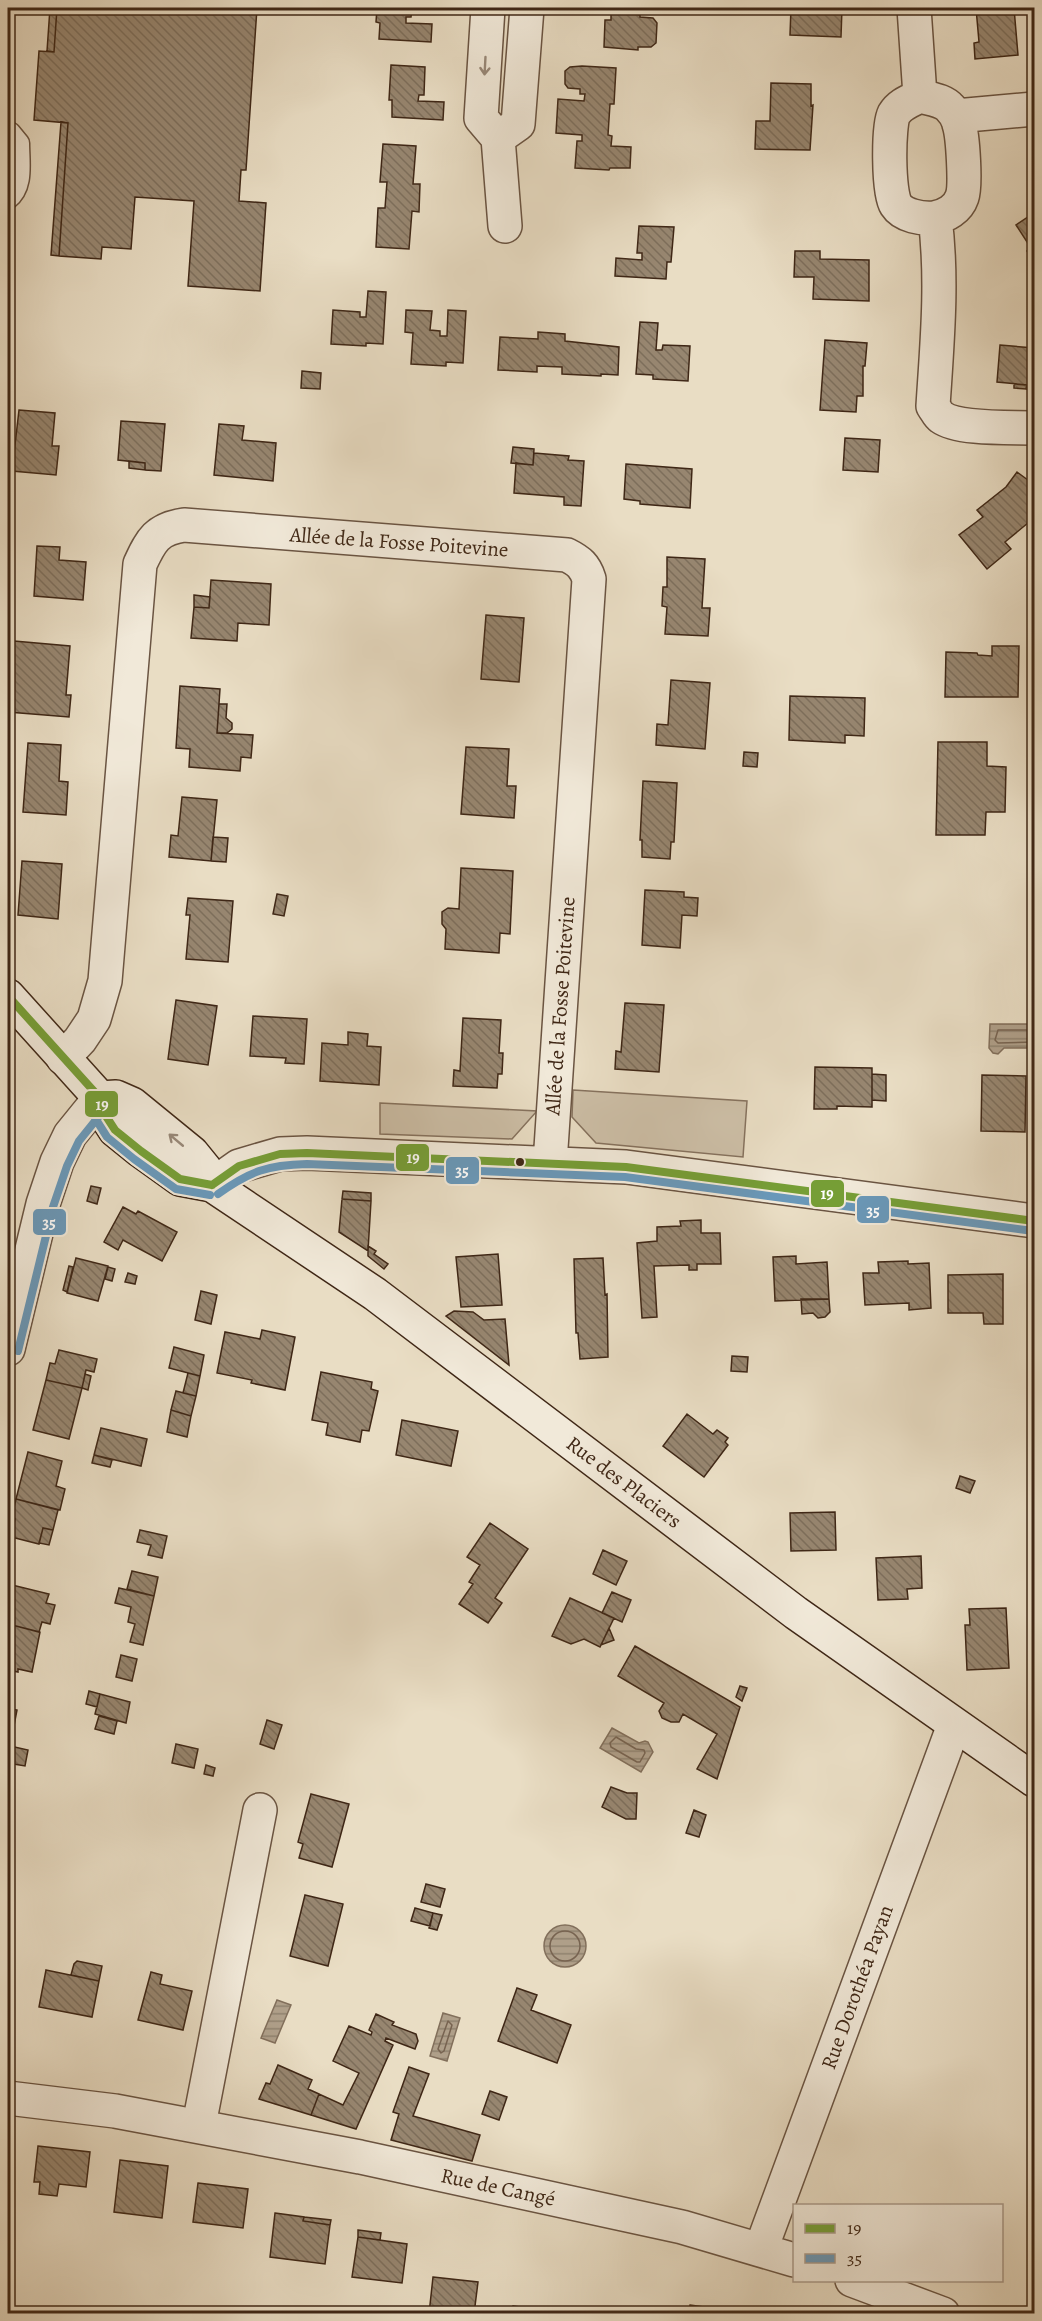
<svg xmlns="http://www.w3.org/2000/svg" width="1042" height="2321" viewBox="0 0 1042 2321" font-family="Alegreya,serif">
	<defs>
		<pattern id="water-rules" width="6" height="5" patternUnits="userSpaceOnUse" patternTransform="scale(1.5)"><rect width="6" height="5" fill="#af9f89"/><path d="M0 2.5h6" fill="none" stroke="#90826f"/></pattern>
		<pattern id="building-back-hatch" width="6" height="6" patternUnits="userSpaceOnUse" patternTransform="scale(1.5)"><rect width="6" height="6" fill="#978670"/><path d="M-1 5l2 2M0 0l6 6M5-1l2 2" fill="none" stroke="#7d6e5b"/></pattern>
	</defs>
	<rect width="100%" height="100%" fill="#e9ddc4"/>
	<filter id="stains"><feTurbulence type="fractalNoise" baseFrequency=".00333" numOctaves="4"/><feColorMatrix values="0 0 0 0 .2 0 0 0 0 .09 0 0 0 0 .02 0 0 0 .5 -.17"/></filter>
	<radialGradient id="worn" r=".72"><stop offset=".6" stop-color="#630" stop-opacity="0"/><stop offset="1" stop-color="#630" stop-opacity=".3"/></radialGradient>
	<!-- grass -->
	<path fill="#ccbea6" stroke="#86725e" stroke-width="1.5" d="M573,1090L747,1101L743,1157L596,1143L572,1117Z
		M380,1103L537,1111L512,1139L380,1134Z"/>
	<!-- water -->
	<path fill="url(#water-rules)" stroke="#826f5b" stroke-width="1.5" d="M990,1024H1034V1048H1004L998,1054L993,1053L989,1048Z
		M612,1728L639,1743L645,1741L648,1742L653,1752L641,1772L600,1748Z
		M544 1946a21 21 0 1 1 42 0a21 21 0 1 1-42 0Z
		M277,2000L291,2005L275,2043L261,2038Z
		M443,2013L460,2018L447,2061L430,2056Z"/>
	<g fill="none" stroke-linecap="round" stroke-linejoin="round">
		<!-- shore -->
		<path stroke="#776350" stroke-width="1.5" d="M1034,1030H998L995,1040L998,1043L1034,1042
			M616,1737L636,1749L644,1750L645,1753L640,1762H637L611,1747L610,1743Z
			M550 1946a15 15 0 1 1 30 0a15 15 0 1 1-30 0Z
			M448,2021L452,2025L444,2051L441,2053L438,2049Z"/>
	</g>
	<!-- building -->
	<path fill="url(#building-back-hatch)" stroke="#3f2716" stroke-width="1.5" d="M50,8H57L54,52L47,51Z
		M57,8H257L246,170H241L239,201L266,203L260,291L188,286L194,201L135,197L131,249L102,247L101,259L59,256L68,123L34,120L39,51L54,52Z
		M377,8H412L411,17H406V23L432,24L431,42L379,39L380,23L376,22Z
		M585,8H637L636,14L640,15V17L653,18L657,23L656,43L651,47H638V50L604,47L605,20H611V14L585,12Z
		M791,8H842L841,37L790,35Z
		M976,8H1014L1018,55L975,59L974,43L979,42Z
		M391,65L425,67L424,95H419L418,101L444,102L443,120L392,117V100H389Z
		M582,66L616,68L614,104H610L608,135L612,136L611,146L631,147L630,168H610L609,170L575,168L577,141H582V135L556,133L558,99L584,101L585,94H580V89L568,88L565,84V71L570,67Z
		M771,83L811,84V106L813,105L810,150L755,149L756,121H770Z
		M61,122L68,123L59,256L51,255Z
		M383,144L416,146L413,184H420L419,212L412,211L409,249L376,247L378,208H385L387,182H380Z
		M1034,213V263L1027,251L1031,248L1016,225Z
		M639,226L674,227L671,262H667L666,279L615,276L616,258L642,260V253H637Z
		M795,251H820V259L869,260V301L813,299L814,277H794Z
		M368,291L386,292L383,344L366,343V346L331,344L333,310L360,312V317H366Z
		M406,310L432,311L430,330L440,331V336H447L448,310L466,311L463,363L446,362V366L411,364L413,333L405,332Z
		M640,322L658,323L656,350H662L663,345L690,346L688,381L653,379V375L636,374Z
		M538,332L565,334V341L619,347L618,375L601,374V376L562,374V367L537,366V372L498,370L500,337L538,339Z
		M825,340L867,343L865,366H863V396H857L856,412L820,410Z
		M1000,345L1034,348V390L1026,389L1027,385L997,382Z
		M302,371L321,373L320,389L301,388Z
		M1014,384L1027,385L1026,389L1014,388Z
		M19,410L55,413L52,446H59L56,475L12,471Z
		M121,421L165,424L161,471L145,470V463L118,460Z
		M219,424L244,426L242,440L276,443L273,481L214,475Z
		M845,438L880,440L878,472L843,470Z
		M513,447L534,449L533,465L511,463Z
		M534,453L569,456L568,460L584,461L581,506L564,505V497L514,493L516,463L533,465Z
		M129,461L145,463V470L129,468Z
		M626,464L692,469L690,508L640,504V501L624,499Z
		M1017,472L1032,483L1034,480V518L1005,542L1011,549L987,569L959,535L983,517L977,510L1006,487Z
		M37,546L60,547L59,560L86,562L83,600L34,596Z
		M667,557L705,559L702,608H710L708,636L665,634L667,607L662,606L663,587H667Z
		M211,580L271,584L269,625L238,623L237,641L191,638L194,607L209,608Z
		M194,595L210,597L209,608L194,607Z
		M486,615L524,618L519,682L481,679Z
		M14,641L70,646L66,695H71L69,717L8,712Z
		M992,646H1019L1018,697H945L946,652L977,653L978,655L992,656Z
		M671,680L710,683L705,749L656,745L657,724L668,725Z
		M180,686L220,689L217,733L253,735L251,758L241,757L240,771L189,767L190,749L176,748Z
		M790,696L865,698L864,736L845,735V743L789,740Z
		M219,704H227L226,718L232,723V729L227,733H217Z
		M938,742H987V766L1006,767L1005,812H986L985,835H936Z
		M28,743L61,745L59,781L68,782L66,815L23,812Z
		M466,747L509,749L507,786H516L514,818L461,814Z
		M744,752L758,753L757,767L743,766Z
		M643,781L677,783L674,842H671L670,859L642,857V840H640Z
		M182,797L217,800L211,861L169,857L171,835L178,836Z
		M213,837L228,838L226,862L211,861Z
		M22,861L62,864L58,919L18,915Z
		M461,868L513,871L510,934L500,933L499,953L445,949L446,929L442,924V912L448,908L459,909Z
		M645,890L684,892V897L698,898L697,916L682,915L680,948L642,945Z
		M277,894L288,896L284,916L273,914Z
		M188,898L233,901L228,962L186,959L190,915H186Z
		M176,1000L217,1006L208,1065L168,1059Z
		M625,1003L664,1005L659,1072L615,1069L616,1051L621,1052Z
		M253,1016L307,1019L304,1064L285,1063L286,1058L250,1056Z
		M463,1018L501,1020L499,1053H503L502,1074H498L497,1088L453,1086L454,1070L460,1071Z
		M348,1032L368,1034L367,1046L381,1047L379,1085L320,1081L322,1043L348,1045Z
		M815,1067L872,1068V1107L837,1106V1109H814Z
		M872,1074L886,1075V1101L872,1100Z
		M982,1075L1026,1076L1025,1132L981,1131Z
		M8,1082L14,1083L8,1108Z
		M91,1186L101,1188L97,1204L87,1201Z
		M343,1191L371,1193V1201L342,1199Z
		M342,1199L371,1201L368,1251L339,1232Z
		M123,1207L136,1214L138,1211L177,1232L162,1261L123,1240L118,1250L104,1242Z
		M701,1220V1233H720L721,1264H697V1270H689V1265L654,1266L657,1317L642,1318L637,1243L657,1241V1227L681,1226L680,1221Z
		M368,1246L376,1251L374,1254L388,1264L384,1269L368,1256Z
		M498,1254L502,1305L461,1307L456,1257Z
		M796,1256V1264L827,1262L829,1299L775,1301L773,1257Z
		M76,1258L108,1266L98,1301L67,1293Z
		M603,1258L605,1295L607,1294L608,1357L580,1359L578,1333H576L574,1259Z
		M908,1261V1264L929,1263L931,1308L909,1310V1303L865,1305L863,1273H879L878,1262Z
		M69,1266L73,1267L67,1292L63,1290Z
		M108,1267L115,1269L112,1281L105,1279Z
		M128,1273L137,1276L135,1284L125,1282Z
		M1003,1274V1324H984L983,1313H948V1275Z
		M201,1291L217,1295L211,1324L195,1320Z
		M801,1299H829L830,1312L825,1317L818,1318L813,1313L802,1314Z
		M454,1311L473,1312L484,1320L505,1319L509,1365L446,1316Z
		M262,1330L295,1337L285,1390L251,1383L252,1380L217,1373L225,1332L260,1339Z
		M174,1347L204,1355L200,1376L169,1368Z
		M59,1350L97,1359L94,1372L86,1370L82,1388L46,1380L50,1363L55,1364Z
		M732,1356L748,1357L747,1372L731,1371Z
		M321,1372L372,1382L371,1389L378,1391L369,1431L362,1430L360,1442L326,1435L328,1423L312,1420Z
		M188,1373L200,1376L196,1396L183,1393Z
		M85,1374L91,1376L88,1390L82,1388Z
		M46,1380L82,1388L69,1439L33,1430Z
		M176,1391L196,1396L191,1416L171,1410Z
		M171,1410L191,1416L187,1437L167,1432Z
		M687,1414L713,1434L717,1430L728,1438L725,1442L728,1445L704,1477L663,1446Z
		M402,1420L458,1431L451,1466L396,1455Z
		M101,1428L147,1439L141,1466L94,1455Z
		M28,1452L62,1461L56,1486L65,1489L60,1510L16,1499Z
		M94,1455L112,1460L110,1467L92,1463Z
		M960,1476L975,1481L970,1493L956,1488Z
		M16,1499L58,1510L53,1530L43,1528L39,1544L11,1537L15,1519H11Z
		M1028,1501L1034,1503V1531H1028Z
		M835,1512L836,1550L791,1551L790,1513Z
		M490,1523L528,1549L495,1598L502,1603L488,1623L459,1604L473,1584L469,1582L480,1565L467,1557Z
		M43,1528L53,1530L49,1545L39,1543Z
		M140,1530L167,1536L162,1558L148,1555L151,1545L137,1542Z
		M603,1550L627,1561L616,1585L593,1574Z
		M921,1556L922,1588L907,1589L908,1599L878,1600L876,1558Z
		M132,1571L158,1577L154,1596L127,1589Z
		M8,1584L49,1594L46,1603L55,1605L50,1624L42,1622L39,1632L8,1624Z
		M119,1588L154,1596L143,1645L130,1642L135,1624L128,1622L131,1607L115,1603Z
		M612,1592L631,1600L622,1622L602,1613Z
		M570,1598L614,1618L600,1647L584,1639L571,1644L552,1636Z
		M1006,1608L1009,1668L967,1670L965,1625H970L969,1609Z
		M8,1624L40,1632L32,1672L18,1669V1672L8,1670Z
		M609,1628L614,1640L601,1645Z
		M635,1646L740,1707L717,1779L697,1769L717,1734L683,1714L679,1722H671L662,1718L659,1711L664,1703L618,1676Z
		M121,1655L137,1659L132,1681L116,1677Z
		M740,1686L747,1688L742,1701L736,1697Z
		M89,1691L100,1694L97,1707L86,1704Z
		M100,1694L130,1702L126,1723L95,1714Z
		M8,1708L17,1710L10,1746L28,1750L25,1766L8,1763Z
		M99,1716L117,1721L114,1734L95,1729Z
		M267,1720L282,1725L274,1749L260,1744Z
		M176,1744L198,1749L194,1768L172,1763Z
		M206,1765L215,1768L213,1776L204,1774Z
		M611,1787L627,1793H637L636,1819H626L602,1807Z
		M311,1794L349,1804L332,1867L299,1858L303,1844L298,1842Z
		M694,1810L706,1815L699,1837L686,1833Z
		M426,1884L445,1889L440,1907L421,1902Z
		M305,1895L343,1904L328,1966L290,1956Z
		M415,1908L433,1913L430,1926L411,1921Z
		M433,1913L442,1915L437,1930L429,1928Z
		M77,1961L102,1966L99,1981L71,1975L74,1964Z
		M46,1970L99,1981L92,2017L39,2007Z
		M151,1972L162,1975L160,1984L192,1991L183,2030L138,2020Z
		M517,1988L537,1995L531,2010L571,2025L557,2063L498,2041Z
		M376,2014L394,2022L392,2025L416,2034L418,2041L415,2049L386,2038L385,2041L393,2045L356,2129L311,2115L319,2094L343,2105L359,2073L333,2061L349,2026L371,2035L372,2032L369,2030Z
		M278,2065L312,2080L308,2089L319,2094L311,2115L259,2099L266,2083L270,2084Z
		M409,2067L429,2074L413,2116L480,2135L472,2161L391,2140L399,2114L393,2112Z
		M490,2091L507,2097L499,2120L482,2114Z
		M38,2146L90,2152L86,2187L59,2184L57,2196L39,2194L40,2182H34Z
		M120,2160L168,2166L162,2218L114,2212Z
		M198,2183L248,2189L243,2228L193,2222Z
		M275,2213L304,2217L303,2221L330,2225L325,2264L270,2257Z
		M304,2217L331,2220L330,2225L303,2221Z
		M358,2230L381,2233L380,2240L358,2237Z
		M358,2237L407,2244L402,2283L352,2277Z
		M433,2277L478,2282L474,2314H429Z
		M690,2305L739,2312V2314H688Z
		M513,2306L561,2313V2314H512Z"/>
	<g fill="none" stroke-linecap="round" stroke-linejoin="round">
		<defs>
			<path id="lane" d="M8,132H11L20,143C20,163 25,187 8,200"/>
			<path id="street" d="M488,8L481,118L498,138L518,124L527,8
				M914,8L920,96
				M920,96C930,99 943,100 950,108C954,112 958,118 959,124C963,136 966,186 962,197C958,209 946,216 934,218C922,219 903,216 896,205C888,193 888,126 894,114C900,104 910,101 920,96Z
				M956,116L1034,109
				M498,138L505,226
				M935,218C943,280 937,344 933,406C936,410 938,415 941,417C959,430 1012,427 1034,428
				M63,1058L80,1040L94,1019L105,981L140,564C151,540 157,529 184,525L567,555C579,561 585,566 589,579L550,1163
				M212,1185L239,1166L280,1154L307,1153L626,1167L1034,1221
				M8,1349L43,1204L57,1162L70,1135L100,1098
				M8,2098L115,2111L360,2157L682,2227L794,2260
				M199,2125L260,1810
				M761,2249L954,1725
				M852,2280L943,2314"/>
			<path id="secondary" d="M8,996L100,1098L104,1113L115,1130L141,1151L180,1179L212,1185L375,1294L796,1613L1034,1780
				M100,1098L116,1097L132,1104L192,1153L205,1169L212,1185"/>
		</defs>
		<!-- lane casing -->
		<use href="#lane" stroke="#6a5442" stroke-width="21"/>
		<!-- street casing -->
		<use href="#street" stroke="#6a5442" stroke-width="36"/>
		<!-- secondary casing -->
		<use href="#secondary" stroke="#3f2716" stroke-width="36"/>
		<!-- lane -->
		<use href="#lane" stroke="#f1e9d9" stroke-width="18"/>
		<!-- street -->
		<use href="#street" stroke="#f1e9d9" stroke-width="33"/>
		<!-- secondary -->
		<use href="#secondary" stroke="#f1e9d9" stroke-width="33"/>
		<defs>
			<path id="bus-1" d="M8,996L100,1098L104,1113L115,1130L141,1151L180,1179L212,1185
				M212,1185L239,1166L280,1154L307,1153L626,1167L1034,1221"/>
			<path id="bus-2" d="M90,1101L95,1118L107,1137L134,1159L176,1189L210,1195
				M218,1194C250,1171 268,1165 307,1164L625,1177L1033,1231
				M18,1351L53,1207L67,1166L79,1141L108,1105"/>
		</defs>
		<!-- bus-1 casing -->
		<use href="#bus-1" stroke="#f1e9d9" stroke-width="12"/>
		<!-- bus-2 casing -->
		<use href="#bus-2" stroke="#f1e9d9" stroke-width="12"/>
		<!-- bus-1 -->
		<use href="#bus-1" stroke="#769e36" stroke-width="8"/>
		<!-- bus-2 -->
		<use href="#bus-2" stroke="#6998b9" stroke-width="8"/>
	</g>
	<!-- one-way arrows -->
	<defs><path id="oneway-shaft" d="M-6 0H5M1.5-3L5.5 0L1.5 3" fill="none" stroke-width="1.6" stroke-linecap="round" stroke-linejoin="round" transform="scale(1.5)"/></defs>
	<g stroke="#988878">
		<use href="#oneway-shaft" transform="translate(485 66) rotate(93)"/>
		<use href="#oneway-shaft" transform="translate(176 1140) rotate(-140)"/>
	</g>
	<!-- markers -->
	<circle fill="#3f2716" stroke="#f1e9d9" stroke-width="2" cx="520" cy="1162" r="5"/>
	<g text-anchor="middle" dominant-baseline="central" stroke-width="4.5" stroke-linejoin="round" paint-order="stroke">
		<!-- street labels -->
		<g font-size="21" fill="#3f2716" stroke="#f1e9d9">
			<text transform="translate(399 542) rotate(4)">Allée de la Fosse Poitevine</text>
			<text transform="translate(560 1006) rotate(-86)">Allée de la Fosse Poitevine</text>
			<text transform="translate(624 1482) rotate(37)">Rue des Placiers</text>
			<text transform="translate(857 1987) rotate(-70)">Rue Dorothéa Payan</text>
			<text transform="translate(498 2187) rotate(12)">Rue de Cangé</text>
		</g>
	</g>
	<g stroke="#f1e9d9" stroke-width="2">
		<rect x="84" y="1090" width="35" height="28" rx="6" fill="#769e36"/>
		<rect x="395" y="1143" width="35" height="29" rx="6" fill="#769e36"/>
		<rect x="445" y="1156" width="35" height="29" rx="6" fill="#6998b9"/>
		<rect x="810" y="1179" width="35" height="29" rx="6" fill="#769e36"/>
		<rect x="856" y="1195" width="34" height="29" rx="6" fill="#6998b9"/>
		<rect x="32" y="1208" width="35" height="28" rx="6" fill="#6998b9"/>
	</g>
	<g font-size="16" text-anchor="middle" font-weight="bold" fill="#fff">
		<text x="102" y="1110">19</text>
		<text x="413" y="1163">19</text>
		<text x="462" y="1176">35</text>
		<text x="827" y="1199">19</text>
		<text x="873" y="1216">35</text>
		<text x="49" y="1228">35</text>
	</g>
	<!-- margin -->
	<rect width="1042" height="2321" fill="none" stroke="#e9ddc4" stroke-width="30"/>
	<rect x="9" y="9" width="1024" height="2303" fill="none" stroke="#3f2716" stroke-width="3"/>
	<rect x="15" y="15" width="1012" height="2291" fill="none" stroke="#3f2716" stroke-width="1.5"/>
	<!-- legend -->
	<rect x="793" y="2204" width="210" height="78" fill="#f1e9d9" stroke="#aa9b8b" stroke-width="1.5"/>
	<rect x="805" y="2224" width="30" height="9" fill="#769e36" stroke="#aa9b8b" stroke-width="1.5"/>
	<text x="847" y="2234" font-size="18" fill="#3f2716">19</text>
	<rect x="805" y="2254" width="30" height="9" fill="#6998b9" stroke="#aa9b8b" stroke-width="1.5"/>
	<text x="847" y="2264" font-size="18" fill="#3f2716">35</text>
	<rect width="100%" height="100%" filter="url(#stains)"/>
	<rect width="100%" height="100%" fill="url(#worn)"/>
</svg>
